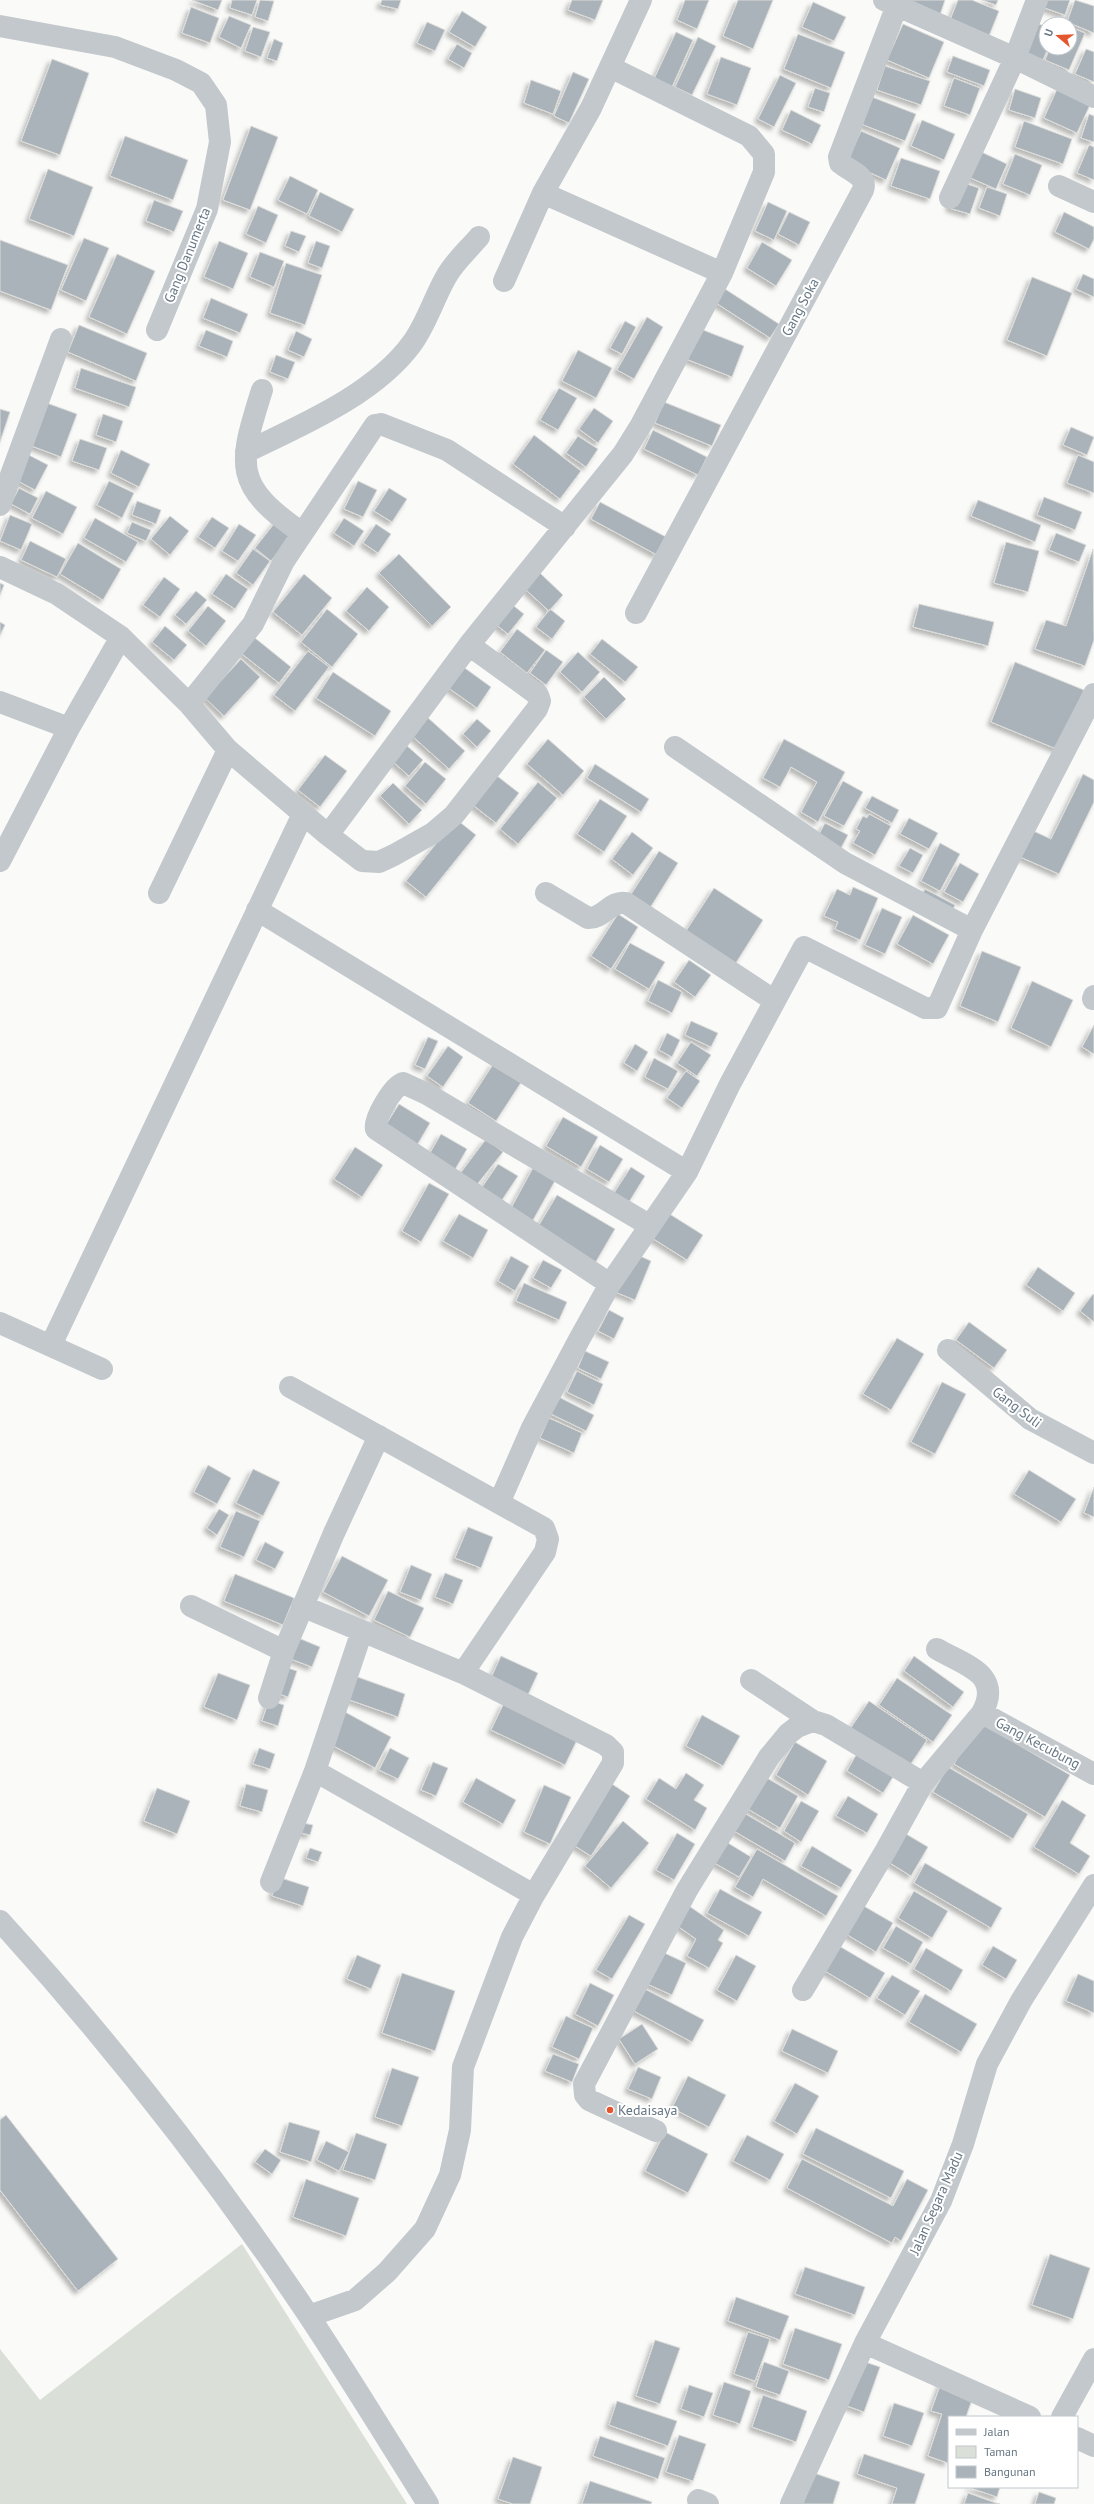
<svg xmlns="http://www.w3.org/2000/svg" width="1094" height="2504" viewBox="0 0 1094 2504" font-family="'PT Sans',sans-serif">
	<defs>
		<filter id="shadow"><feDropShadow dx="-3.5" dy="3.5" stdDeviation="2" flood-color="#0004"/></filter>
	</defs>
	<rect width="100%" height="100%" fill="#fafaf8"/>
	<!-- green -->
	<path fill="#dadfd7" d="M242,2244L407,2504H0V2349L40,2400Z"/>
	<!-- building -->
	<path fill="#aab3b9" stroke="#dcdcda" filter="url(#shadow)" d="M192,0H222L218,10Z
		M232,0H257L252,15L230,8Z
		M260,0L274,1L268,21L255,17Z
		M382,0H401L398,9L380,5Z
		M572,0H603L595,20L568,10Z
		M685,0H709L697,29L677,20Z
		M738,0H773L753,49L723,36Z
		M909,0H945L940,15Z
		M958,0H972L999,11L987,41L948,25Z
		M982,0H998L996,5Z
		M1044,0H1070L1065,15L1042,7Z
		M1075,0L1094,6V33L1067,22Z
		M813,2L846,17L834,41L802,27Z
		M191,7L219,18L210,43L182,33Z
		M462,11L487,27L475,47L449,32Z
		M229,16L251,25L241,48L219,37Z
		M427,22L445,30L435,51L417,43Z
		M1034,22L1046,27V48H1048L1043,60L1021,50Z
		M903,24L944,42L929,78L887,60Z
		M253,27L270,32L261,57L245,51Z
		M1070,27L1085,33L1069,70L1045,60L1050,48H1070Z
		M676,32L693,40L672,87L654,79Z
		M798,34L845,52L831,88L784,69Z
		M698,37L716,46L692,95L675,87Z
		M274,39L283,43L277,61L267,58Z
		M457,44L472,53L464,68L448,59Z
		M1086,49L1094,52V82L1075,74Z
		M953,56L990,70L984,86L947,72Z
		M721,57L751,68L737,105L707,94Z
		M52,59L89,73L60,155L21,141Z
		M885,66L930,81L921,105L877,90Z
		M573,72L589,79L569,123L554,116Z
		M780,75L796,83L774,127L758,119Z
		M954,78L980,88L970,115L944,106Z
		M531,80L561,91L553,114L524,103Z
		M815,88L830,93L824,112L808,107Z
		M1015,89L1041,98L1035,118L1009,110Z
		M1057,89L1090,105L1077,133L1044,118Z
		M872,97L916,114L905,141L861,124Z
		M791,110L821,125L812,144L782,130Z
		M1089,114L1094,116V142L1081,138Z
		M922,120L955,134L944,160L911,146Z
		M1024,121L1072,139L1063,164L1015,147Z
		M251,126L278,137L250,210L223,200Z
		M861,131L900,148L886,180L847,162Z
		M125,136L188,160L173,200L110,176Z
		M1089,145L1094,147V180L1077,173Z
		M977,150L1007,164L996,189L966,176Z
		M1015,154L1042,165L1030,195L1003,184Z
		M901,158L940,171L930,199L891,186Z
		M48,169L93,187L74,236L29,219Z
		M290,176L318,190L307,214L278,200Z
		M958,181L979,188L970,214L949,208Z
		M987,187L1007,194L1000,216L979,208Z
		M320,192L354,209L342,232L309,216Z
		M154,200L183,211L174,232L146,221Z
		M768,202L787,211L774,240L755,231Z
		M258,206L278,215L266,243L246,234Z
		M789,212L810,222L799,245L778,234Z
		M1064,212L1094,227V239L1089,249L1055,232Z
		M291,231L306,236L299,252L285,246Z
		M84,238L109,248L86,301L61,290Z
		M0,240L68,265L51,310L0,291Z
		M219,241L248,253L233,289L204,277Z
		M316,241L330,246L322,268L308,263Z
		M762,242L792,260L776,286L747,268Z
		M260,252L284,261L274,287L250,277Z
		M117,254L155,271L127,334L89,317Z
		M286,263L322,275L305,325L270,313Z
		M1083,274L1094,279V297L1076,289Z
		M1032,277L1072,293L1047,356L1007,340Z
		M722,287L779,324L770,338L713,301Z
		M211,298L248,314L240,333L203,318Z
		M647,317L663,327L634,379L617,370Z
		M625,321L636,327L622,354L610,348Z
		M79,325L147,353L136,381L68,352Z
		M698,328L744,346L732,377L686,359Z
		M206,330L233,341L227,357L199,346Z
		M296,331L312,339L304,357L288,350Z
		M578,350L612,368L596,398L562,381Z
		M276,355L295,362L288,379L270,372Z
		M81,368L136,387L129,407L75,388Z
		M559,388L577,398L558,430L540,420Z
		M44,402L77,414L61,457L29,445Z
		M664,402L721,425L712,446L655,423Z
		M594,408L613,421L598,443L579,429Z
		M0,409L10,412L0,442Z
		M103,414L123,421L116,442L96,435Z
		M1071,427L1094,437L1087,455L1063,445Z
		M653,430L707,457L698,475L644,449Z
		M534,435L581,471L560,499L513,464Z
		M578,436L598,449L586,467L566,453Z
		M80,439L107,448L99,470L72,461Z
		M121,450L150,464L139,487L111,473Z
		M25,453L48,465L35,490L12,478Z
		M1078,455L1094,462V493L1067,483Z
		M109,481L134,493L122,518L97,505Z
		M358,481L377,490L363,517L344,509Z
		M19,488L38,498L30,514L11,504Z
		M389,488L407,499L392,522L374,511Z
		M46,491L77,507L63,534L32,518Z
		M1044,497L1082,512L1075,530L1037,515Z
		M978,500L1041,525L1035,542L971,516Z
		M137,501L161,510L156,524L132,515Z
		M600,502L666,537L657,555L591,519Z
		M10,515L32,524L21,550L0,541Z
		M170,516L189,531L170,555L151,539Z
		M212,517L229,528L215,548L198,537Z
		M95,518L138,542L126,562L84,538Z
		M344,518L364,531L354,546L334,533Z
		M277,520L293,533L271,561L255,548Z
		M132,522L151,530L146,541L127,533Z
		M239,524L256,535L238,561L222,551Z
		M376,524L391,534L378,553L363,543Z
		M1056,533L1086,545L1079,562L1049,550Z
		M30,541L66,559L57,577L21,560Z
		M1006,542L1039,551L1028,592L994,583Z
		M78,543L121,569L103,600L60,574Z
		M253,549L270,561L253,585L236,573Z
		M1093,549L1094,640L1085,666L1035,649L1046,620L1066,626Z
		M399,554L451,607L432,626L379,573Z
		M540,573L563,595L549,611L525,589Z
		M226,574L248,589L235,609L212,594Z
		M304,574L332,598L302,635L273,612Z
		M164,577L180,589L160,617L143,605Z
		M0,583L4,585L0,595Z
		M367,587L389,607L369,631L346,611Z
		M196,591L207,600L186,624L175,615Z
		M510,603L524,614L508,634L494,623Z
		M919,604L994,622L988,646L913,627Z
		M208,606L226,621L206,646L188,631Z
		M327,609L358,634L332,667L301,642Z
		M550,609L565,621L552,639L536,627Z
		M0,622L5,625L0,635Z
		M165,626L187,645L174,660L152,642Z
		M517,629L545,650L527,673L500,652Z
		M255,638L291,667L279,683L242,654Z
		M602,639L638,667L625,682L590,654Z
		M546,650L563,662L546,685L530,673Z
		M308,651L329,667L295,711L274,695Z
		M578,652L600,672L582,692L560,672Z
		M241,659L260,677L224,716L205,698Z
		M1015,662L1084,690L1059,750L991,722Z
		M462,666L491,687L477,708L447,687Z
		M333,672L391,711L375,736L316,698Z
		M604,677L626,699L606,719L584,697Z
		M427,717L465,751L449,769L411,735Z
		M477,719L491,731L477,747L463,734Z
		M548,739L584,771L563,795L527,764Z
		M784,739L845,772L818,822L801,812L817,782L791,767L780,787L763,778Z
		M405,744L423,760L409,776L391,760Z
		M325,755L347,771L320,807L298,790Z
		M425,762L446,779L426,804L405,786Z
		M595,764L649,799L641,812L587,778Z
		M492,772L519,793L496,823L469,802Z
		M1083,774L1094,780V802L1059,874L1018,856L1029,829L1051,839Z
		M843,781L863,792L844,826L824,816Z
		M538,782L557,798L518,844L500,829Z
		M393,783L422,810L409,824L380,796Z
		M872,796L899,810L892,823L865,808Z
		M600,799L627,816L604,852L577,834Z
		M869,814L891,826L875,855L853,843L860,831L856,829L863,816L867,818Z
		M909,818L938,833L929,849L900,834Z
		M456,819L476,835L426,897L406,881Z
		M825,823L848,835L840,850L817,838Z
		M632,832L653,848L633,875L612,859Z
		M940,843L960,854L940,891L921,881Z
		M910,848L923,855L913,873L899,866Z
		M659,851L678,863L650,908L630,896Z
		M960,863L979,874L963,902L944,892Z
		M853,887L878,898L860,940L835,929L838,922L824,916L837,889L850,895Z
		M714,888L763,920L734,966L684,934Z
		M925,889L955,905L950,916L919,900Z
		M882,908L902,917L885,954L865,945Z
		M618,914L638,927L611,969L591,956Z
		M913,915L949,935L933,964L897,944Z
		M630,943L665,962L649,989L615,969Z
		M982,951L1021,967L998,1022L960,1006Z
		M689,960L711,975L695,997L674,982Z
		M658,980L682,992L672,1013L648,1001Z
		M1032,981L1073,1000L1051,1047L1011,1028Z
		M691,1021L718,1033L711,1047L685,1035Z
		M1094,1025V1054L1082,1047Z
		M667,1033L680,1040L672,1057L659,1050Z
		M428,1037L438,1041L425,1069L415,1065Z
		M691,1042L711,1055L697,1076L677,1063Z
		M635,1044L648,1052L637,1071L624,1063Z
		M448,1046L463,1057L443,1087L427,1076Z
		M654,1058L678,1071L668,1089L645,1077Z
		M494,1063L522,1081L496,1121L468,1103Z
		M686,1071L700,1081L682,1108L667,1098Z
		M399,1104L430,1123L416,1147L384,1128Z
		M563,1117L598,1137L581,1167L546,1146Z
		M441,1134L467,1149L453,1173L427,1158Z
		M486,1139L503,1152L475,1187L459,1175Z
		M600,1145L623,1159L609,1182L587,1169Z
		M355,1147L383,1165L362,1197L334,1179Z
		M498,1164L518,1176L498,1206L478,1193Z
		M534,1166L556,1179L532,1222L510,1210Z
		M631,1167L645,1176L629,1202L614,1193Z
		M429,1183L449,1194L421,1242L402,1231Z
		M557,1195L615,1229L594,1265L536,1230Z
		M668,1213L703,1235L687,1260L652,1238Z
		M459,1214L488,1230L473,1258L443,1241Z
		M631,1252L651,1261L635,1300L615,1292Z
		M511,1256L529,1266L515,1291L498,1281Z
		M543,1260L562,1270L551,1288L533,1278Z
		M1038,1267L1075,1293L1063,1311L1026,1285Z
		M524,1283L567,1302L559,1320L516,1301Z
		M1093,1294L1094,1295V1322L1080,1311Z
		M609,1310L624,1318L614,1339L598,1331Z
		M969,1322L1007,1350L994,1368L956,1340Z
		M897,1338L924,1354L891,1410L863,1394Z
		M585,1351L609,1362L601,1379L578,1368Z
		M577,1371L603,1384L594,1405L567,1392Z
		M942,1382L966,1394L935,1454L911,1442Z
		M557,1396L594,1415L586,1431L549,1413Z
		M549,1418L582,1433L574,1453L540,1438Z
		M208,1465L231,1478L217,1504L194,1492Z
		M253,1469L280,1482L263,1516L236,1503Z
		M1029,1470L1076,1499L1061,1522L1014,1494Z
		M1094,1487V1517L1084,1513Z
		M219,1509L229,1515L217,1535L207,1528Z
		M236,1511L260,1521L244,1557L220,1547Z
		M468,1527L493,1537L481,1568L455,1558Z
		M265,1542L284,1552L275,1569L256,1560Z
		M342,1556L388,1580L369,1616L323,1592Z
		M411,1565L432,1574L421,1600L400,1592Z
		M445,1573L463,1580L453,1604L435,1597Z
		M235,1574L294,1598L283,1625L224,1601Z
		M388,1591L424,1608L410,1637L374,1620Z
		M296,1637L320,1647L312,1667L288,1658Z
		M501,1656L538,1673L526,1699L489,1682Z
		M914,1656L964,1692L953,1707L904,1671Z
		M282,1666L297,1671L288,1697L273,1692Z
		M218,1673L250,1685L237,1720L204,1707Z
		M352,1675L405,1694L398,1717L344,1698Z
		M897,1678L952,1715L933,1742L879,1705Z
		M269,1700L284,1705L278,1726L262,1721Z
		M869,1701L927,1740L908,1768L850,1729Z
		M504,1703L578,1738L565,1765L491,1730Z
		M345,1712L391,1737L375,1768L328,1743Z
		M702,1715L740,1736L723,1766L686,1746Z
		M979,1722L1070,1775L1045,1817L954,1764Z
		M795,1742L827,1761L808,1795L776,1775Z
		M259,1748L275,1754L270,1769L253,1764Z
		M390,1748L409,1758L398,1779L379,1770Z
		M856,1755L893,1777L883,1793L847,1771Z
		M433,1762L448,1768L436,1796L421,1790Z
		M948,1767L1028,1814L1013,1839L933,1792Z
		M686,1773L704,1785L694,1800L707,1808L695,1830L646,1799L659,1778L676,1789Z
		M476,1778L516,1800L503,1824L463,1802Z
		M767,1778L798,1796L780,1828L748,1809Z
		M606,1780L630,1796L591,1856L567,1841Z
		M246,1784L268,1790L262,1812L240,1806Z
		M544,1785L571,1797L550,1844L524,1832Z
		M157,1788L190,1801L177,1834L144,1821Z
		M848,1796L878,1814L867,1833L836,1816Z
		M1062,1800L1086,1815L1070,1843L1090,1856L1079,1874L1034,1847Z
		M801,1801L819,1811L801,1842L784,1831Z
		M744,1813L795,1843L785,1861L734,1831Z
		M623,1821L649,1843L611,1888L585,1866Z
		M298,1822L313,1825L310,1835L296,1832Z
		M901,1831L928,1847L911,1876L885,1860Z
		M677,1833L695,1844L674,1880L656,1870Z
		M723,1840L751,1857L739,1877L711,1861Z
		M812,1846L852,1870L841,1888L801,1866Z
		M310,1848L322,1852L318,1862L306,1858Z
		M757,1849L838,1896L826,1916L763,1879L753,1897L735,1887Z
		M925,1863L1002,1908L991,1928L914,1883Z
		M278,1877L309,1887L303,1906L272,1896Z
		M720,1889L762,1912L749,1936L707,1913Z
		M914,1891L948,1911L932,1938L898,1918Z
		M862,1905L893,1923L876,1952L846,1934Z
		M689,1906L724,1930L718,1940L723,1943L709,1968L687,1956L696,1939L676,1925Z
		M629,1915L645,1924L612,1979L596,1970Z
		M896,1926L923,1942L911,1964L883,1948Z
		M834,1943L885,1973L870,1998L820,1968Z
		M993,1946L1017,1960L1006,1979L982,1965Z
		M926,1948L963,1970L951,1991L914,1969Z
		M660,1951L686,1963L672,1995L645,1983Z
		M357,1955L381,1965L371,1989L347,1979Z
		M736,1955L756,1966L737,2001L717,1990Z
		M402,1973L455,1991L435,2051L382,2033Z
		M1078,1974L1094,1981V2013L1066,2001Z
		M892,1975L920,1991L905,2015L877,1998Z
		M590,1983L614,1995L598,2026L575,2014Z
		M643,1988L704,2020L692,2042L632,2010Z
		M925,1994L977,2024L961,2052L909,2022Z
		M566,2016L593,2028L579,2059L552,2047Z
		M642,2024L658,2049L635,2064L619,2039Z
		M792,2029L838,2051L828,2073L782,2051Z
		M553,2054L579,2064L572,2082L545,2071Z
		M638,2067L661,2077L652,2099L628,2089Z
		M392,2068L419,2077L402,2126L375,2117Z
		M688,2076L726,2095L709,2127L672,2108Z
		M795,2083L819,2096L797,2134L774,2121Z
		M6,2115L118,2259L78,2291L0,2190V2120Z
		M289,2122L320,2131L311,2162L280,2152Z
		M816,2128L904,2171L891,2198L803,2154Z
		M665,2132L708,2154L688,2193L645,2171Z
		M356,2133L387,2144L375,2180L343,2170Z
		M747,2135L784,2154L770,2180L733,2161Z
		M326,2141L349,2152L339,2171L317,2160Z
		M265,2149L281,2160L272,2174L255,2162Z
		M802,2159L893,2206L907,2179L928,2190L901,2241L895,2237L892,2243L787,2188Z
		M306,2179L359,2198L346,2236L293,2217Z
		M1050,2254L1090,2268L1073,2319L1032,2305Z
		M805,2267L865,2287L855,2315L795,2294Z
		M736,2297L789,2316L780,2340L728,2321Z
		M795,2328L842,2344L829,2380L783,2364Z
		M748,2332L770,2339L755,2381L734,2374Z
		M655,2340L680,2348L660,2404L636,2396Z
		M862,2361L880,2367L864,2412L847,2406Z
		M764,2362L789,2371L780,2395L756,2387Z
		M724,2382L751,2391L740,2424L713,2415Z
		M941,2383L974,2394L966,2417H949L948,2463L928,2456L942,2414L931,2411Z
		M689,2385L713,2393L704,2417L681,2409Z
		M763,2395L807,2411L796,2442L752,2427Z
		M617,2401L677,2421L668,2446L609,2425Z
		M894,2403L924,2413L912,2446L883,2436Z
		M679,2435L706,2444L693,2481L666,2472Z
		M600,2436L665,2458L658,2479L593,2456Z
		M864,2454L925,2474L915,2504H892L897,2488L857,2474Z
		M513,2457L542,2467L530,2504H513L498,2499Z
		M814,2473L840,2482L833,2504H803Z
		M590,2481L652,2502L651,2504H582Z
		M968,2487H1000L997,2497Z
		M1039,2492L1056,2498L1054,2504H1035Z
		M968,2493L996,2503L1000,2504H964Z"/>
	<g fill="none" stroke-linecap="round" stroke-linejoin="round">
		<!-- minor -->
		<path stroke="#c3c8cc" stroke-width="22" d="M884,0L1015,58L1094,97
			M0,26L115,47L176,70L201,83L216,105L220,142L207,209L157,330
			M1059,186L1094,202
			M543,193L722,273
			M950,198L1015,58L1037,0
			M504,281L543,193L591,108L641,0
			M262,390C238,466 233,485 302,533
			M246,452C302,425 376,394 413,342C427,322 434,298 446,277C454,262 468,250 479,237
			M0,505L61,339
			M0,567L57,594L121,637L189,704L228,750L328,835L362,861L379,862L394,855L433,833L454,815L537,709L540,701L538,695L469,645
			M636,613L863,190C868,176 850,171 840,163L839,157L899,0
			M0,702L69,728
			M189,704L253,624L284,561L375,425L381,424L447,450L565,527
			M675,747L845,863L972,930
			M328,835L469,645L623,454L641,425L722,273L764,172V154L749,136L610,67
			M0,861L69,728L121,637
			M159,893L228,750
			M546,893L588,918C603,919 611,900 626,903L775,1001
			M257,910L687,1172
			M1093,999L1094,996
			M610,1284L376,1129C373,1120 393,1086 403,1083L427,1094L649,1225
			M0,1323L102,1369
			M51,1345L303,814
			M948,1350L1030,1419L1094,1453
			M290,1387L544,1528L548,1539L545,1552L463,1673
			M499,1503L532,1428L580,1338L610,1284L687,1172L730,1084L804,947L925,1008H937L972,930L1094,694
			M191,1606L284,1651L269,1698
			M302,1606L463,1673L606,1745L613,1752V1763L534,1895L512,1937L463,2067L460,2130L450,2175L425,2229L387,2272L355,2300L309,2316
			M284,1651L334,1533L379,1436
			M751,1680L813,1721
			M982,1713L1094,1774
			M315,1771L534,1895
			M271,1882L315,1771L362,1631
			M0,1921C113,2045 216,2177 309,2316C350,2378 389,2442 428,2504
			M803,1990L886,1850L923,1783L982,1713C1003,1674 966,1666 937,1649
			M656,2131L589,2100L585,2095L584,2084L687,1890L769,1757L788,1734L797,1727L807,1723L813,1721L826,1725L923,1783
			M865,2343L1030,2417
			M1062,2417L1094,2359
			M1077,2438L1094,2446
			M698,2500L708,2504
			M791,2504L865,2343L941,2201L963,2144L987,2064L1021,2001L1094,1885"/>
	</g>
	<!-- markers -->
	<circle fill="#e4572e" stroke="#fff" stroke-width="1.5" cx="610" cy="2110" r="4"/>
	<g text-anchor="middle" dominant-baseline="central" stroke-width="4" stroke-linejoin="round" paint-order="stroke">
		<!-- street labels -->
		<g font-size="14" fill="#657683" stroke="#fff">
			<text transform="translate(187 255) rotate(-68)">Gang Danumerta</text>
			<text transform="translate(800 307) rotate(-62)">Gang Soka</text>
			<text transform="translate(1017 1407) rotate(37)">Gang Suli</text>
			<text transform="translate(1038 1743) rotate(28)">Gang Kecubung</text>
			<text transform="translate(936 2203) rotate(-66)">Jalan Segara Madu</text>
		</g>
		<!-- poi labels -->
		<g font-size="14" fill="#657683" stroke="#fff" text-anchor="start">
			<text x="618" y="2110">Kedaisaya</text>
		</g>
	</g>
	<!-- legend -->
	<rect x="948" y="2416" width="130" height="72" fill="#ffffff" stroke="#c1c8cd"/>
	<rect x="956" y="2429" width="20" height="6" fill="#c3c8cc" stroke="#c1c8cd"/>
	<text x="984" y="2436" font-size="12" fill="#657683">Jalan</text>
	<rect x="956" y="2446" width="20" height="12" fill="#dadfd7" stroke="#c1c8cd"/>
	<text x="984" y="2456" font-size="12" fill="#657683">Taman</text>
	<rect x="956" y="2466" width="20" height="12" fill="#aab3b9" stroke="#c1c8cd"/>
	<text x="984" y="2476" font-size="12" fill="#657683">Bangunan</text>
	<!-- north arrow -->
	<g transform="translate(1058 36) rotate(289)"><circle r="19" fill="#ffffff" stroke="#c1c8cd"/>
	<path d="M0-3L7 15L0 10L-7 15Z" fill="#e4572e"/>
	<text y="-6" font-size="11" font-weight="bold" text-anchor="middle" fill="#657683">U</text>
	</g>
</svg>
